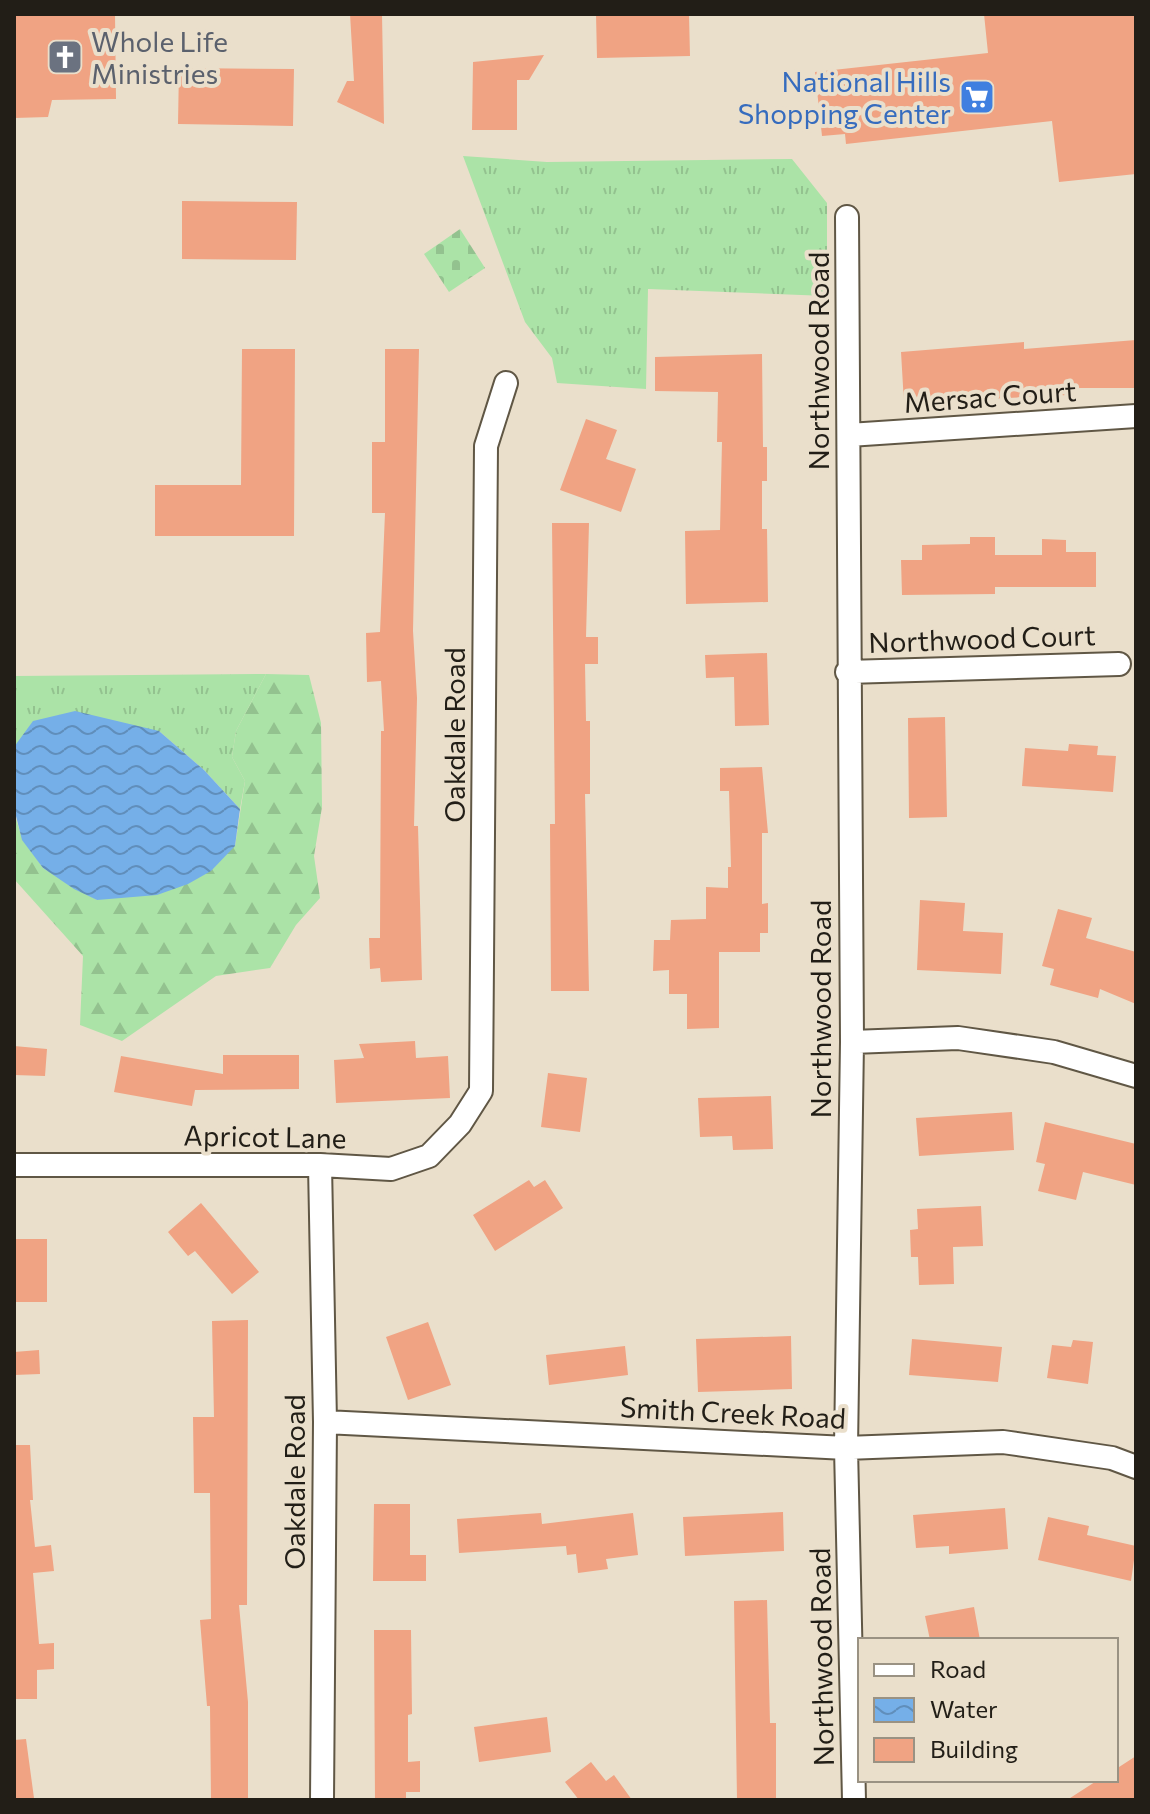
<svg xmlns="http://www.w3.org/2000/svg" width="1150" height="1814" viewBox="0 0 1150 1814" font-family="Commissioner,sans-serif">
	<defs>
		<pattern id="grass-tufts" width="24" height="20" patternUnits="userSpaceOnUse" patternTransform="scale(2)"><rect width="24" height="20" fill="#abe3a7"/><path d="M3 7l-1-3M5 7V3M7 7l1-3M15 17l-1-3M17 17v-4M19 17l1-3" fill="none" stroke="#93c28f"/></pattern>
		<pattern id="forest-firs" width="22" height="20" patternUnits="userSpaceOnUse" patternTransform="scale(2)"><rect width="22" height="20" fill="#abe3a7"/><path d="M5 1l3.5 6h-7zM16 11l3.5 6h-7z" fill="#93c28f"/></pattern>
		<pattern id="cemetery-stones" width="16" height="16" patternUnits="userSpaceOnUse" patternTransform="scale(2)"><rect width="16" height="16" fill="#abe3a7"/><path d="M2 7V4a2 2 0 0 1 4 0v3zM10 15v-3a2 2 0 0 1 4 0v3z" fill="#93c28f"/></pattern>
		<pattern id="water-waves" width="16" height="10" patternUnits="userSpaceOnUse" patternTransform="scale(2)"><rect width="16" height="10" fill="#75afe8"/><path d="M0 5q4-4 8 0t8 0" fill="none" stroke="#608ebb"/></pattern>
	</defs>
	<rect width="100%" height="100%" fill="#eadfcb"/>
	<!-- grass -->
	<path fill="url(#grass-tufts)" d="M463,156L547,162L792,159L827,203V296L648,289L646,389L557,383L552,358L525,322Z
		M266,674L236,731L232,757L245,781L240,809L204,770L159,731L14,747V676Z"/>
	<!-- forest -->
	<path fill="url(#forest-firs)" d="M266,674L309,675L321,723L322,807L314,856L320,898L296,925L270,968L216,976L122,1041L80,1025L83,956L14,879V812L21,835L43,868L97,900L235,846L245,781L232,757L236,731Z"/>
	<!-- cemetery -->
	<path fill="url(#cemetery-stones)" d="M460,229L485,268L449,292L424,254Z"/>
	<!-- water -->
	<path fill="url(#water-waves)" d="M75,711L159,731L204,770L240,809L235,846L211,871L188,884L157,895L97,900L74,889L43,868L22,840L14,808V747L33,721Z"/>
	<!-- building -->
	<path fill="#f0a383" d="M14,14H115L116,99L52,100L48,117L14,118Z
		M350,14H382L384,124L337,102L347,81H354Z
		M596,14H689L690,56L597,58Z
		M984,14H1136V174L1059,182L1052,121L846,144L845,134L822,136L815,72L988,53Z
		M544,55L529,80H517V130H472L473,62Z
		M179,68L294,69L293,126L178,124Z
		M182,201L297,202L296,260L182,259Z
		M1136,340V388H1068L1069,395L904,403L901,352L1024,342V349Z
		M242,349H295L294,536H155V485H241Z
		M385,349H419L413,631L417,698L414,826H418L422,980L381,982L380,968L370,969L369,938H380L381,731H384L381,681L367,682L366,633L380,632L385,513H372V442H385Z
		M762,354L763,447H767V481H762V529H767L768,602L686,604L685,531L720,530L722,442H717L718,392L655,391V357Z
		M586,419L617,430L606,459L636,469L621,512L560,490Z
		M552,523H589L586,637H598V664H585L586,721H590V794H585L589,991H551L550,824H555Z
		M970,537H995V555H1042V539L1066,540V552H1096V587H995V594L902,595L901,560H922V545L970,544Z
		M767,653L769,725L735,726L734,677L706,678L705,655Z
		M945,717L947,817L909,818L908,718Z
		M1069,744L1098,746L1097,755L1116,756L1113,792L1022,786L1025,748L1068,751Z
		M762,767L768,833H762V904L768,903V933H760V952H719V1028L687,1029V994H669V970L653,971L654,940H670L671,920L706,919V887L728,888V867H731L729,791H720V768Z
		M920,900L965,903L963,931L1003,933L1001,974L917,970Z
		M1058,909L1092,918L1086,938L1136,952V1004L1100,989L1098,998L1050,985L1054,969L1042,966Z
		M415,1041L416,1058L448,1056L450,1098L336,1103L334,1060L364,1058L359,1044Z
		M14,1046L47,1049L45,1076L14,1075Z
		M223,1055H299V1089L195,1090L192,1106L114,1092L121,1056L223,1074Z
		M548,1073L587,1078L580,1132L541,1127Z
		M771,1096L773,1149L733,1150L732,1136L700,1137L698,1098Z
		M1012,1112L1014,1150L919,1156L916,1118Z
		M1045,1122L1136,1144V1185L1083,1172L1076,1200L1038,1191L1045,1164L1036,1162Z
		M529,1180L534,1187L545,1180L563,1208L495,1251L473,1215Z
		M201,1203L259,1272L232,1294L195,1251L188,1256L168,1232Z
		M981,1206L983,1246L953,1247L954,1284L919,1285L918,1257H911L910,1230L918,1229L917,1209Z
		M14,1239H47V1302H14Z
		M248,1320L247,1605H239L248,1702V1800H211L210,1706H207L200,1620L211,1619L210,1493H194L193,1417H214L212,1321Z
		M428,1322L451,1385L408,1400L386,1337Z
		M791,1336L792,1389L698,1392L696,1339Z
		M912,1339L1002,1347L998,1382L909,1375Z
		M1073,1340L1093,1342L1088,1384L1047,1378L1052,1345L1071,1347Z
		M625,1346L628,1375L549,1385L546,1355Z
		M39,1350L40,1374L14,1375V1352Z
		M14,1445H30L33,1500H30L35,1547L51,1545L54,1571L33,1573L39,1644L54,1643V1669L37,1670V1699H14Z
		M374,1504H410V1555H426V1581H373Z
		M1005,1508L1008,1549L949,1554V1546L916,1548L913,1515Z
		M783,1512L784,1551L685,1556L683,1517Z
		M541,1513L542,1524L633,1513L638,1555L606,1559L608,1569L578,1573L576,1554L567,1555L566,1546L459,1553L457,1519Z
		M1048,1517L1089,1526L1087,1535L1136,1546L1131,1581L1038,1560Z
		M767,1600L770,1723H776V1800H737L734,1601Z
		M974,1607L980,1640H930L925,1616Z
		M374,1630H411L412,1714L408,1715V1762L420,1761V1792H406V1800H375Z
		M547,1717L551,1752L479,1762L474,1727Z
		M26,1739L34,1798L14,1800V1740Z
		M1136,1756V1800H1067L1098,1780H1116V1769Z
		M591,1762L606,1781L614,1775L632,1800H579L565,1782Z"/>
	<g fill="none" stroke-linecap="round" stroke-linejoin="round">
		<defs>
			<path id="minor" d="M847,217L852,1042L846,1448L854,1800
				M849,435L1136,416
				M847,672L1119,664
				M852,1042L958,1038L1054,1052L1136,1076
				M14,1165H320L391,1169L429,1156L460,1124L481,1091L486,446L506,383
				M320,1165L325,1422L322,1800
				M325,1422L846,1448L1003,1442L1112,1458L1136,1467"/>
		</defs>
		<!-- minor casing -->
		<use href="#minor" stroke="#605745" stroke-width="26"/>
		<!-- minor -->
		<use href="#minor" stroke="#fff" stroke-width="22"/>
	</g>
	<!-- icons -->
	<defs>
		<symbol id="church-square" viewBox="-11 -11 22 22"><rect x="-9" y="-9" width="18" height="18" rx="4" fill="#6b7280" stroke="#eadfcb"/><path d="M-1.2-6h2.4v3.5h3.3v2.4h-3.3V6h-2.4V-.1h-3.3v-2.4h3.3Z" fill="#fff"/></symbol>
		<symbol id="supermarket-square" viewBox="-11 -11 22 22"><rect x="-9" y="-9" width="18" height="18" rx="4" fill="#3f7fe0" stroke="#eadfcb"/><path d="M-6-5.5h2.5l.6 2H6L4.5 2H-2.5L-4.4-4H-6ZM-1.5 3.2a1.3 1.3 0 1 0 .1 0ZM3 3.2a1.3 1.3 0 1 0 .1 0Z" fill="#fff"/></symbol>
	</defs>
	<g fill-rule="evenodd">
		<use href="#church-square" x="45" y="37" width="40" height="40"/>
		<use href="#supermarket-square" x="957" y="77" width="40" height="40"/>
	</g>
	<g text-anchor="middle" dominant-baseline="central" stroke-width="8" stroke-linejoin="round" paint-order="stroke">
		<!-- worship labels -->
		<g font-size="28" fill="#5b616d" stroke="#eadfcb" text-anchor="start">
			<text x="91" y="41">Whole Life<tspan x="91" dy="32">Ministries</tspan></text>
		</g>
		<!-- shop labels -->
		<g font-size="28" fill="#366cbe" stroke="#eadfcb" text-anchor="end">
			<text x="951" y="81">National Hills<tspan x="951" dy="32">Shopping Center</tspan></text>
		</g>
		<!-- street labels -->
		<g font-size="28" fill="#221e17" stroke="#eadfcb">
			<text transform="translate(818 361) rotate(-90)">Northwood Road</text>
			<text transform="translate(990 396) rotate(-4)">Mersac Court</text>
			<text transform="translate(982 638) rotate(-2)">Northwood Court</text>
			<text transform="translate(454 735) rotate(-90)">Oakdale Road</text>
			<text transform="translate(820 1009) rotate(-90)">Northwood Road</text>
			<text transform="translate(265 1136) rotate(1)">Apricot Lane</text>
			<text transform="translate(733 1412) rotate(3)">Smith Creek Road</text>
			<text transform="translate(294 1482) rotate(-90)">Oakdale Road</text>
			<text transform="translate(821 1657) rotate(-91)">Northwood Road</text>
		</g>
	</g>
	<!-- border -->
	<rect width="1150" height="1814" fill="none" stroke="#221e17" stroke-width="32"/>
	<!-- legend -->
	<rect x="858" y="1638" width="260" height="144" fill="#eadfcb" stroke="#9a9283" stroke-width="2"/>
	<rect x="874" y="1664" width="40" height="12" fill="#ffffff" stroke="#9a9283" stroke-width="2"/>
	<text x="930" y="1678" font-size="24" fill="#221e17">Road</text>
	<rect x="874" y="1698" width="40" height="24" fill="url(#water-waves)" stroke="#9a9283" stroke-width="2"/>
	<text x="930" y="1718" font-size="24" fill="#221e17">Water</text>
	<rect x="874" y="1738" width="40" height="24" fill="#f0a383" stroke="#9a9283" stroke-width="2"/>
	<text x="930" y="1758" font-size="24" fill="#221e17">Building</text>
</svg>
